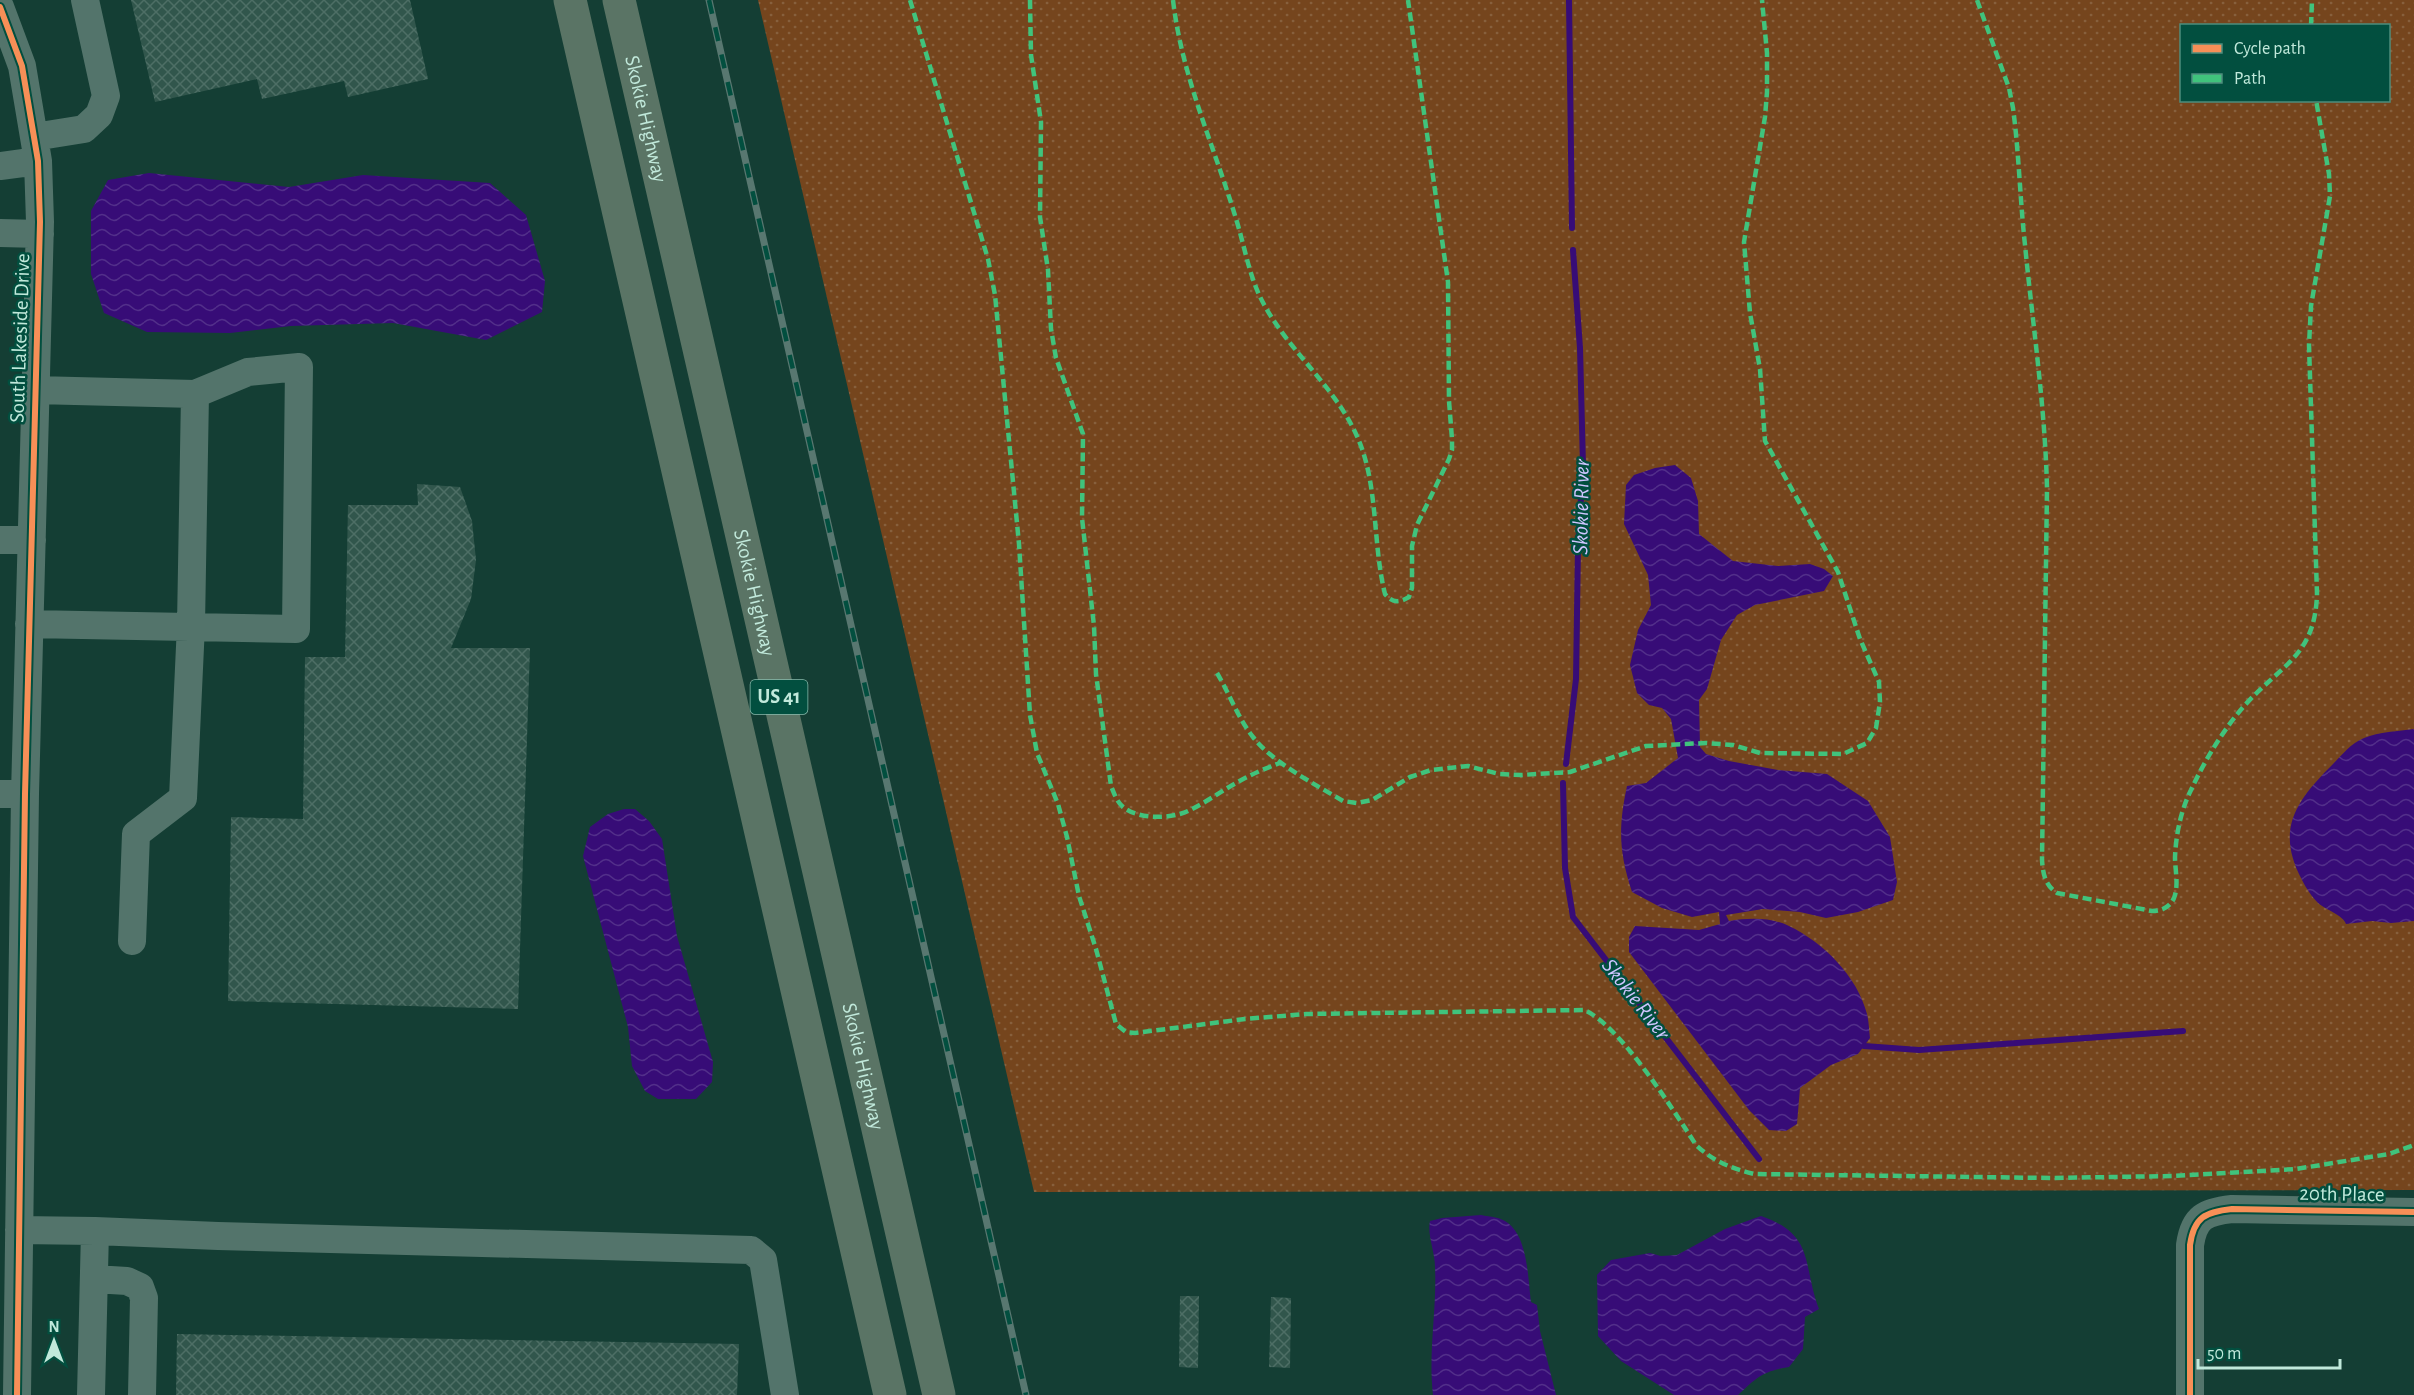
<svg xmlns="http://www.w3.org/2000/svg" width="2414" height="1395" viewBox="0 0 2414 1395" font-family="'Alegreya Sans',sans-serif">
	<defs>
		<pattern id="grass-dots" width="8" height="8" patternUnits="userSpaceOnUse" patternTransform="scale(1.5)"><rect width="8" height="8" fill="#75451d"/><path d="M2 2h.1M6 6h.1" fill="none" stroke="#87603d" stroke-width="1.8" stroke-linecap="round"/></pattern>
		<pattern id="water-waves" width="16" height="10" patternUnits="userSpaceOnUse" patternTransform="scale(1.5)"><rect width="16" height="10" fill="#370c77"/><path d="M0 5q4-4 8 0t8 0" fill="none" stroke="#522f8a"/></pattern>
		<pattern id="building-cross-hatch" width="8" height="8" patternUnits="userSpaceOnUse" patternTransform="scale(1.5)"><rect width="8" height="8" fill="#31564c"/><path d="M0 0l8 8M0 8l8-8" fill="none" stroke="#4d6e65"/></pattern>
	</defs>
	<rect width="100%" height="100%" fill="#143e34"/>
	<!-- grass -->
	<path fill="url(#grass-dots)" fill-rule="evenodd" d="M758,0H2414V1190L1034,1192ZM2182,26H2388V100H2182Z"/>
	<!-- water -->
	<path fill="url(#water-waves)" d="M149,173L289,187L363,175L490,183L526,215L545,281L542,312L486,340L393,323L291,326L230,333L147,332L104,313L91,274V211L108,180Z
		M1675,465L1691,478L1698,501L1699,534L1733,561L1778,566L1810,564L1824,569L1833,576L1824,591L1755,605L1737,615L1721,640L1707,689L1699,700L1700,747L1706,754L1729,761L1778,770L1827,774L1868,801L1890,837L1897,882L1893,900L1858,912L1826,918L1800,912L1763,909L1726,915L1729,921C1748,918 1771,917 1789,926C1824,943 1857,976 1867,1014C1869,1022 1869,1030 1870,1038L1858,1054L1831,1065L1800,1088L1797,1124L1786,1131L1769,1130L1749,1110L1629,952V937L1635,926L1699,930L1720,924L1719,912L1692,917L1662,908L1632,892C1619,852 1618,828 1627,786L1646,783L1678,758L1671,719L1662,708L1649,705L1637,693L1630,665L1638,630L1651,605L1648,575L1624,524L1626,485L1634,475L1655,468Z
		M2414,729V921L2391,923L2372,921L2346,924C2343,915 2326,910 2318,903C2312,897 2306,888 2302,880C2275,829 2296,801 2333,764C2342,755 2351,743 2364,738C2379,732 2398,731 2414,729Z
		M624,809H635L649,821L662,839L677,936L713,1062L712,1082L696,1099H658L645,1091L632,1066L628,1027L583,856L590,827L608,814Z
		M1481,1215C1491,1217 1500,1217 1508,1223C1528,1238 1528,1280 1531,1302L1537,1305L1540,1331L1556,1395H1433C1428,1352 1437,1310 1435,1267C1435,1252 1427,1235 1430,1221L1442,1218Z
		M1761,1216C1816,1235 1802,1265 1819,1309L1805,1317L1803,1349L1789,1367C1763,1371 1757,1377 1738,1395H1674L1621,1361L1598,1336L1597,1275L1611,1260L1650,1253L1661,1256L1677,1255L1725,1229Z"/>
	<g fill="none" stroke-linecap="round" stroke-linejoin="round">
		<!-- stream -->
		<path stroke="#370c77" stroke-width="6" d="M1569,0L1572,228
			M1566,764L1576,679L1578,546L1583,466L1580,348L1573,250
			M1563,783L1565,868L1573,917L1759,1159
			M1864,1046L1919,1050L2183,1031"/>
	</g>
	<!-- building -->
	<path fill="url(#building-cross-hatch)" d="M131,0H410L428,79L348,97L344,81L262,99L257,79L155,102Z
		M417,484L460,487L472,521L476,560L471,599L451,648H530L518,1009L228,1001L231,817L303,819L305,657H345L348,505H418Z
		M1180,1296H1199L1198,1368L1179,1367Z
		M1271,1297L1291,1298L1290,1368L1269,1367Z
		M177,1334L739,1344L737,1395H176Z"/>
	<g fill="none" stroke-linecap="round" stroke-linejoin="round">
		<!-- minor -->
		<path stroke="#53746b" stroke-width="28" d="M0,7L22,66L38,161L40,222L25,794L17,1395
			M34,137L84,129L99,115L106,96L85,0
			M0,166L38,161
			M0,233L40,234
			M0,540H32
			M29,624L296,629L299,367L248,372L195,394L35,390
			M0,794H25
			M132,941L136,834L183,798L191,625L195,394
			M19,1230L95,1231L91,1395
			M95,1231L218,1236L751,1250L763,1260L785,1395
			M94,1279L127,1281L140,1287L144,1298L142,1395
			M2190,1395V1245C2194,1217 2205,1212 2232,1209L2414,1212"/>
		<!-- highway -->
		<g stroke="#5a7465" stroke-width="33">
			<path d="M570,0L890,1395"/>
			<path id="s1" d="M619,0L939,1395"/>
		</g>
		<defs>
			<path id="rail" d="M709,0L1026,1395"/>
		</defs>
		<!-- rail casing -->
		<use href="#rail" stroke="#587770" stroke-width="7"/>
		<!-- rail -->
		<use href="#rail" stroke="#024f3f" stroke-width="4.5" stroke-dasharray="14" stroke-linecap="butt"/>
		<!-- quiet -->
		<path stroke="#40c37c" stroke-width="4.5" stroke-dasharray="9 4.5" stroke-linecap="butt" d="M910,0L988,259L995,295L1019,544L1030,715L1037,753L1058,804L1067,837L1079,896L1096,949L1116,1024L1126,1032L1135,1033L1245,1019L1306,1014L1584,1010C1619,1024 1674,1111 1696,1145C1714,1162 1731,1168 1754,1174L2051,1178L2173,1176L2296,1169L2389,1154L2414,1145
			M1030,0L1031,55L1041,122L1040,217L1048,270L1051,329L1056,358L1083,434L1082,518L1094,626L1096,674L1111,786C1114,793 1116,800 1122,806C1137,820 1171,819 1188,811C1205,803 1220,792 1236,783C1251,774 1267,768 1282,762
			M1173,0C1182,78 1215,148 1237,222C1246,252 1250,281 1266,308C1294,357 1341,392 1361,446C1378,492 1373,546 1385,594C1392,603 1399,603 1409,597L1412,588V546L1417,525L1449,459L1452,450V439L1449,401L1448,282L1408,0
			M1977,0L2009,88L2013,108C2019,153 2020,200 2025,245C2033,327 2045,406 2047,488L2042,860C2043,874 2045,885 2057,893L2152,911C2162,911 2170,907 2174,898C2179,885 2175,870 2175,857C2176,834 2181,810 2191,790C2205,760 2223,730 2245,705C2282,664 2315,656 2317,594L2309,345L2311,306L2330,196L2329,174L2316,100
			M2311,26L2312,0
			M1217,673C1229,693 1238,718 1253,737C1273,763 1315,784 1343,801L1357,803L1372,800L1410,777L1431,770L1468,766L1499,774L1521,775L1570,772L1646,746L1706,743L1733,745L1760,753L1843,754L1867,743L1876,728L1880,702L1879,682L1860,639L1838,572L1765,441L1760,369L1750,313L1744,242L1765,117L1767,92V53L1762,0"/>
		<defs>
			<path id="cycleway" d="M0,7L22,66L38,161L40,222L25,794L17,1395
				M2190,1395V1245C2194,1217 2205,1212 2232,1209L2414,1212"/>
		</defs>
		<!-- cycleway casing -->
		<use href="#cycleway" stroke="#024f3f" stroke-width="10"/>
		<!-- cycleway -->
		<use href="#cycleway" stroke="#f78f57" stroke-width="6"/>
	</g>
	<g text-anchor="middle" dominant-baseline="central" stroke-width="5" stroke-linejoin="round" paint-order="stroke">
		<!-- shield labels -->
		<rect fill="#024f3f" stroke="#88bbac" stroke-width="1.5" x="750.5" y="680" width="57" height="34" rx="4.5"/>
		<g font-size="20" font-weight="bold" fill="#c1e9db">
			<text x="779" y="697">US 41</text>
		</g>
		<!-- street labels -->
		<g font-size="21" fill="#c1e9db" stroke="#024f3f">
			<text stroke="none"><textPath href="#s1" startOffset="122">Skokie Highway</textPath></text>
			<text transform="translate(20 338) rotate(-88)">South Lakeside Drive</text>
			<text stroke="none"><textPath href="#s1" startOffset="608">Skokie Highway</textPath></text>
			<text stroke="none"><textPath href="#s1" startOffset="1094">Skokie Highway</textPath></text>
			<text transform="translate(2342 1194) rotate(1)">20th Place</text>
		</g>
		<!-- water labels -->
		<g font-size="22" font-style="italic" fill="#cfc5ff" stroke="#024f3f">
			<text transform="translate(1581 507) rotate(-89)">Skokie River</text>
			<text transform="translate(1636 999) rotate(52)">Skokie River</text>
		</g>
	</g>
	<!-- legend -->
	<rect x="2180" y="24" width="210" height="78" fill="#024f3f" stroke="#4e8d7d" stroke-width="1.5"/>
	<rect x="2192" y="44" width="30" height="9" fill="#f78f57" stroke="#4e8d7d" stroke-width="1.5"/>
	<text x="2234" y="54" font-size="18" fill="#c1e9db">Cycle path</text>
	<rect x="2192" y="74" width="30" height="9" fill="#40c37c" stroke="#4e8d7d" stroke-width="1.5"/>
	<text x="2234" y="84" font-size="18" fill="#c1e9db">Path</text>
	<!-- north arrow -->
	<g transform="translate(54 1341)" stroke="#024f3f" stroke-width="4.5" paint-order="stroke">
	<path d="M0-4.5L10 22L0 15L-10 22Z" fill="#c1e9db"/>
	<text y="-9" font-size="16" font-weight="bold" text-anchor="middle" fill="#c1e9db">N</text>
	</g>
	<!-- scale -->
	<path d="M2198 1359v9h142v-9" fill="none" stroke="#c1e9db" stroke-width="3"/>
	<text x="2207" y="1359" font-size="18" fill="#c1e9db" stroke="#024f3f" stroke-width="4.5" paint-order="stroke">50 m</text>
</svg>
